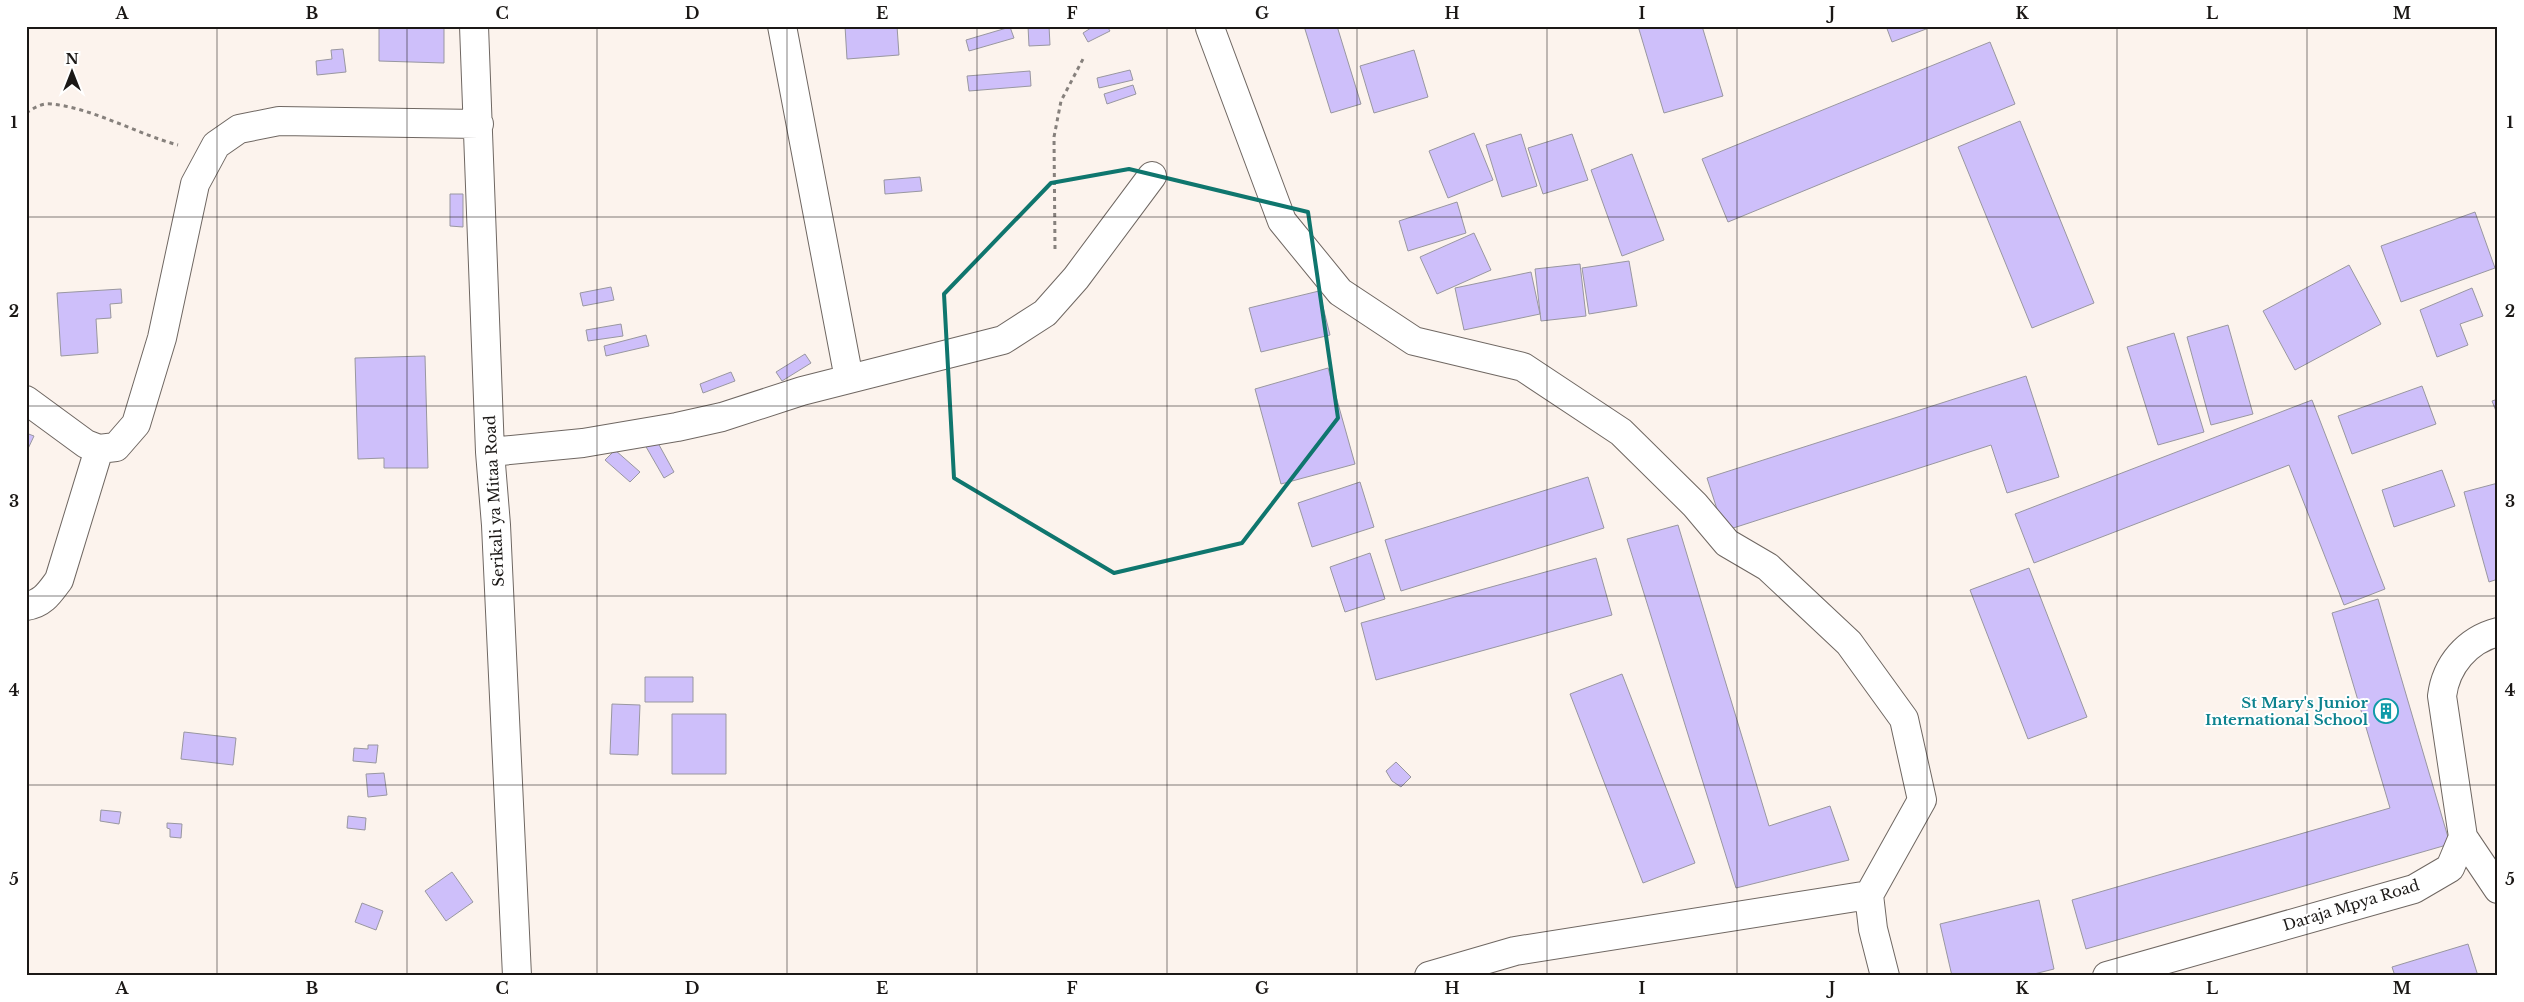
<svg xmlns="http://www.w3.org/2000/svg" width="2524" height="1002" viewBox="0 0 2524 1002" font-family="'Libre Baskerville',serif">
	<rect width="100%" height="100%" fill="#fcf3ed"/>
	<!-- building -->
	<path fill="#cebffa" stroke="#9997a0" d="M379,26H444V63L379,61Z
		M845,26H897L899,55L847,59Z
		M1028,26H1049L1050,45L1029,46Z
		M1094,26H1107L1110,31L1088,42L1083,33Z
		M1304,26H1337L1361,104L1331,113Z
		M1638,26H1702L1723,96L1664,113Z
		M1886,26H1934L1892,42Z
		M1010,27L1014,38L969,51L966,40Z
		M1990,42L2015,104L1728,222L1702,159Z
		M343,49L346,72L317,75L316,61L332,59L331,50Z
		M1414,50L1428,97L1374,113L1360,66Z
		M1130,70L1133,80L1099,88L1097,78Z
		M1030,71L1031,86L969,91L967,76Z
		M1133,85L1136,94L1107,104L1104,94Z
		M2020,121L2094,303L2032,328L1958,147Z
		M1474,133L1493,180L1448,198L1429,151Z
		M1521,134L1537,186L1502,197L1486,145Z
		M1572,134L1588,180L1543,194L1528,148Z
		M1632,154L1664,240L1622,256L1591,170Z
		M920,177L922,191L885,194L884,180Z
		M450,194H463V227L450,226Z
		M1457,202L1466,233L1408,251L1399,221Z
		M2475,212L2495,268L2401,302L2381,246Z
		M1474,233L1491,270L1437,294L1420,257Z
		M1629,261L1637,306L1589,314L1582,268Z
		M1580,264L1586,316L1541,321L1535,269Z
		M2349,265L2381,324L2295,370L2263,311Z
		M1531,272L1540,314L1464,330L1455,288Z
		M611,287L614,300L583,306L580,293Z
		M2472,288L2483,316L2460,324L2468,345L2437,357L2420,310Z
		M121,289L122,303L110,304L111,318L96,319L98,353L61,356L57,293Z
		M1319,291L1330,335L1261,352L1249,308Z
		M621,324L623,336L588,341L586,330Z
		M2228,325L2253,414L2211,425L2187,337Z
		M2174,333L2204,432L2158,445L2127,347Z
		M646,335L649,346L606,356L604,346Z
		M805,354L811,363L782,381L776,372Z
		M425,356L428,468H384V458L358,459L355,358Z
		M1328,368L1355,464L1281,484L1255,389Z
		M731,372L735,381L703,393L700,384Z
		M2026,376L2059,477L2007,493L1991,445L1724,531L1707,478Z
		M2422,386L2436,424L2352,454L2338,416Z
		M2498,399V416L2492,401Z
		M2312,400L2385,589L2344,605L2289,465L2034,563L2015,514Z
		M26,433L34,436L26,453Z
		M658,443L674,472L664,478L645,445Z
		M615,450L640,472L630,482L605,460Z
		M2442,470L2455,506L2394,527L2382,490Z
		M1588,477L1604,528L1401,591L1385,540Z
		M1360,482L1374,527L1312,547L1298,503Z
		M2498,483V579L2489,582L2464,492Z
		M1678,525L1769,826L1830,806L1849,860L1736,888L1627,539Z
		M1370,553L1385,599L1345,612L1330,567Z
		M1596,558L1612,615L1376,680L1361,623Z
		M2029,568L2087,717L2028,739L1970,590Z
		M2378,599L2450,844L2086,949L2072,900L2390,808L2332,613Z
		M1622,674L1695,863L1643,883L1570,694Z
		M645,677H693V702H645Z
		M612,704L640,705L638,755L610,754Z
		M672,714H726V774H672Z
		M184,732L236,738L233,765L181,759Z
		M368,745H378L376,763L353,761L354,748L368,749Z
		M1396,762L1411,777L1401,787L1392,781L1386,771Z
		M384,773L387,795L368,797L366,774Z
		M101,810L121,812L119,824L100,821Z
		M348,816L366,818L365,830L347,828Z
		M167,823L182,824L181,838L170,837V829L167,828Z
		M452,872L473,902L446,921L425,891Z
		M2039,900L2054,969L2026,976H1952L1940,924Z
		M362,903L383,911L376,930L355,922Z
		M2468,944L2478,976H2395L2392,967Z"/>
	<g fill="none" stroke-linecap="round" stroke-linejoin="round">
		<defs>
			<path id="minor" d="M474,26L490,452L496,525L517,976
				M782,26L849,379
				M1210,28L1282,221L1340,292L1414,341L1523,367L1621,432L1695,505L1727,543L1768,567L1849,643L1904,719L1922,800L1869,895
				M26,400L86,444L99,449L116,447L136,424L162,338L195,184L216,145L239,129L279,121L479,124
				M490,452L583,443L677,427L722,417L802,391L1003,340L1045,313L1076,278L1152,176
				M26,606C43,604 50,592 59,580L99,449
				M2463,837L2498,889
				M1429,976L1515,951L1869,895L1873,929L1885,976
				M2107,976L2414,889L2450,868L2463,837L2442,696C2446,665 2467,640 2498,632"/>
		</defs>
		<!-- minor casing -->
		<use href="#minor" stroke="#6f6762" stroke-width="30"/>
		<!-- path -->
		<path stroke="#86807c" stroke-width="3" stroke-dasharray="4 4" stroke-linecap="butt" d="M26,113C34,108 41,103 51,104C93,108 137,134 178,145
			M1055,249L1054,137L1061,101L1083,59"/>
		<!-- minor -->
		<use href="#minor" stroke="#fff" stroke-width="28"/>
	</g>
	<!-- marked area -->
	<path fill="none" stroke="#0f766e" stroke-width="4" stroke-linejoin="round" d="M1129,169L1308,212L1338,418L1242,543L1114,573L954,478L944,294L1051,183Z"/>
	<!-- grid -->
	<path fill="none" stroke="#1b1816" stroke-width="1" stroke-opacity="0.55" d="M217,26V976M407,26V976M597,26V976M787,26V976M977,26V976M1167,26V976M1357,26V976M1547,26V976M1737,26V976M1927,26V976M2117,26V976M2307,26V976M26,217H2498M26,406H2498M26,596H2498M26,785H2498"/>
	<!-- icons -->
	<defs>
		<symbol id="building-ring" viewBox="-11 -11 22 22"><circle r="9.5" fill="#fff" stroke="#0f9aa8" stroke-width="1.5"/><path d="M-4-6H4V6H1V3H-1V6H-4ZM-2.5-4.3h1.7v1.8h-1.7ZM.8-4.3h1.7v1.8H.8ZM-2.5-1h1.7V.8h-1.7ZM.8-1h1.7V.8H.8Z" fill="#0f9aa8"/></symbol>
	</defs>
	<g fill-rule="evenodd">
		<use href="#building-ring" x="2372" y="697" width="28" height="28"/>
	</g>
	<g text-anchor="middle" dominant-baseline="central" stroke-width="4" stroke-linejoin="round" paint-order="stroke">
		<!-- street labels -->
		<g font-size="15" fill="#1b1816" stroke="#fff">
			<text transform="translate(494 501) rotate(-93)">Serikali ya Mitaa Road</text>
			<text transform="translate(2351 905) rotate(-17)">Daraja Mpya Road</text>
		</g>
		<!-- culture labels -->
		<g font-size="15" font-weight="bold" fill="#0d838f" stroke="#fff" text-anchor="end">
			<text x="2368" y="702">St Mary's Junior<tspan x="2368" dy="17">International School</tspan></text>
		</g>
	</g>
	<!-- border -->
	<rect width="2524" height="1002" fill="none" stroke="#ffffff" stroke-width="55"/>
	<!-- north arrow -->
	<g transform="translate(72 72)" stroke="#ffffff" stroke-width="4" paint-order="stroke">
	<path d="M0-4L9 19L0 12L-9 19Z" fill="#1b1816"/>
	<text y="-8" font-size="14" font-weight="bold" text-anchor="middle" fill="#1b1816">N</text>
	</g>
	<rect x="28" y="28" width="2468" height="946" fill="none" stroke="#1b1816" stroke-width="2"/>
	<g font-size="16" text-anchor="middle" font-weight="bold" fill="#1b1816">
		<text x="122" y="19">A</text>
		<text x="312" y="19">B</text>
		<text x="502" y="19">C</text>
		<text x="692" y="19">D</text>
		<text x="882" y="19">E</text>
		<text x="1072" y="19">F</text>
		<text x="1262" y="19">G</text>
		<text x="1452" y="19">H</text>
		<text x="1642" y="19">I</text>
		<text x="1832" y="19">J</text>
		<text x="2022" y="19">K</text>
		<text x="2212" y="19">L</text>
		<text x="2402" y="19">M</text>
		<text x="14" y="128">1</text>
		<text x="2510" y="128">1</text>
		<text x="14" y="317">2</text>
		<text x="2510" y="317">2</text>
		<text x="14" y="507">3</text>
		<text x="2510" y="507">3</text>
		<text x="14" y="696">4</text>
		<text x="2510" y="696">4</text>
		<text x="14" y="885">5</text>
		<text x="2510" y="885">5</text>
		<text x="122" y="994">A</text>
		<text x="312" y="994">B</text>
		<text x="502" y="994">C</text>
		<text x="692" y="994">D</text>
		<text x="882" y="994">E</text>
		<text x="1072" y="994">F</text>
		<text x="1262" y="994">G</text>
		<text x="1452" y="994">H</text>
		<text x="1642" y="994">I</text>
		<text x="1832" y="994">J</text>
		<text x="2022" y="994">K</text>
		<text x="2212" y="994">L</text>
		<text x="2402" y="994">M</text>
	</g>
</svg>
